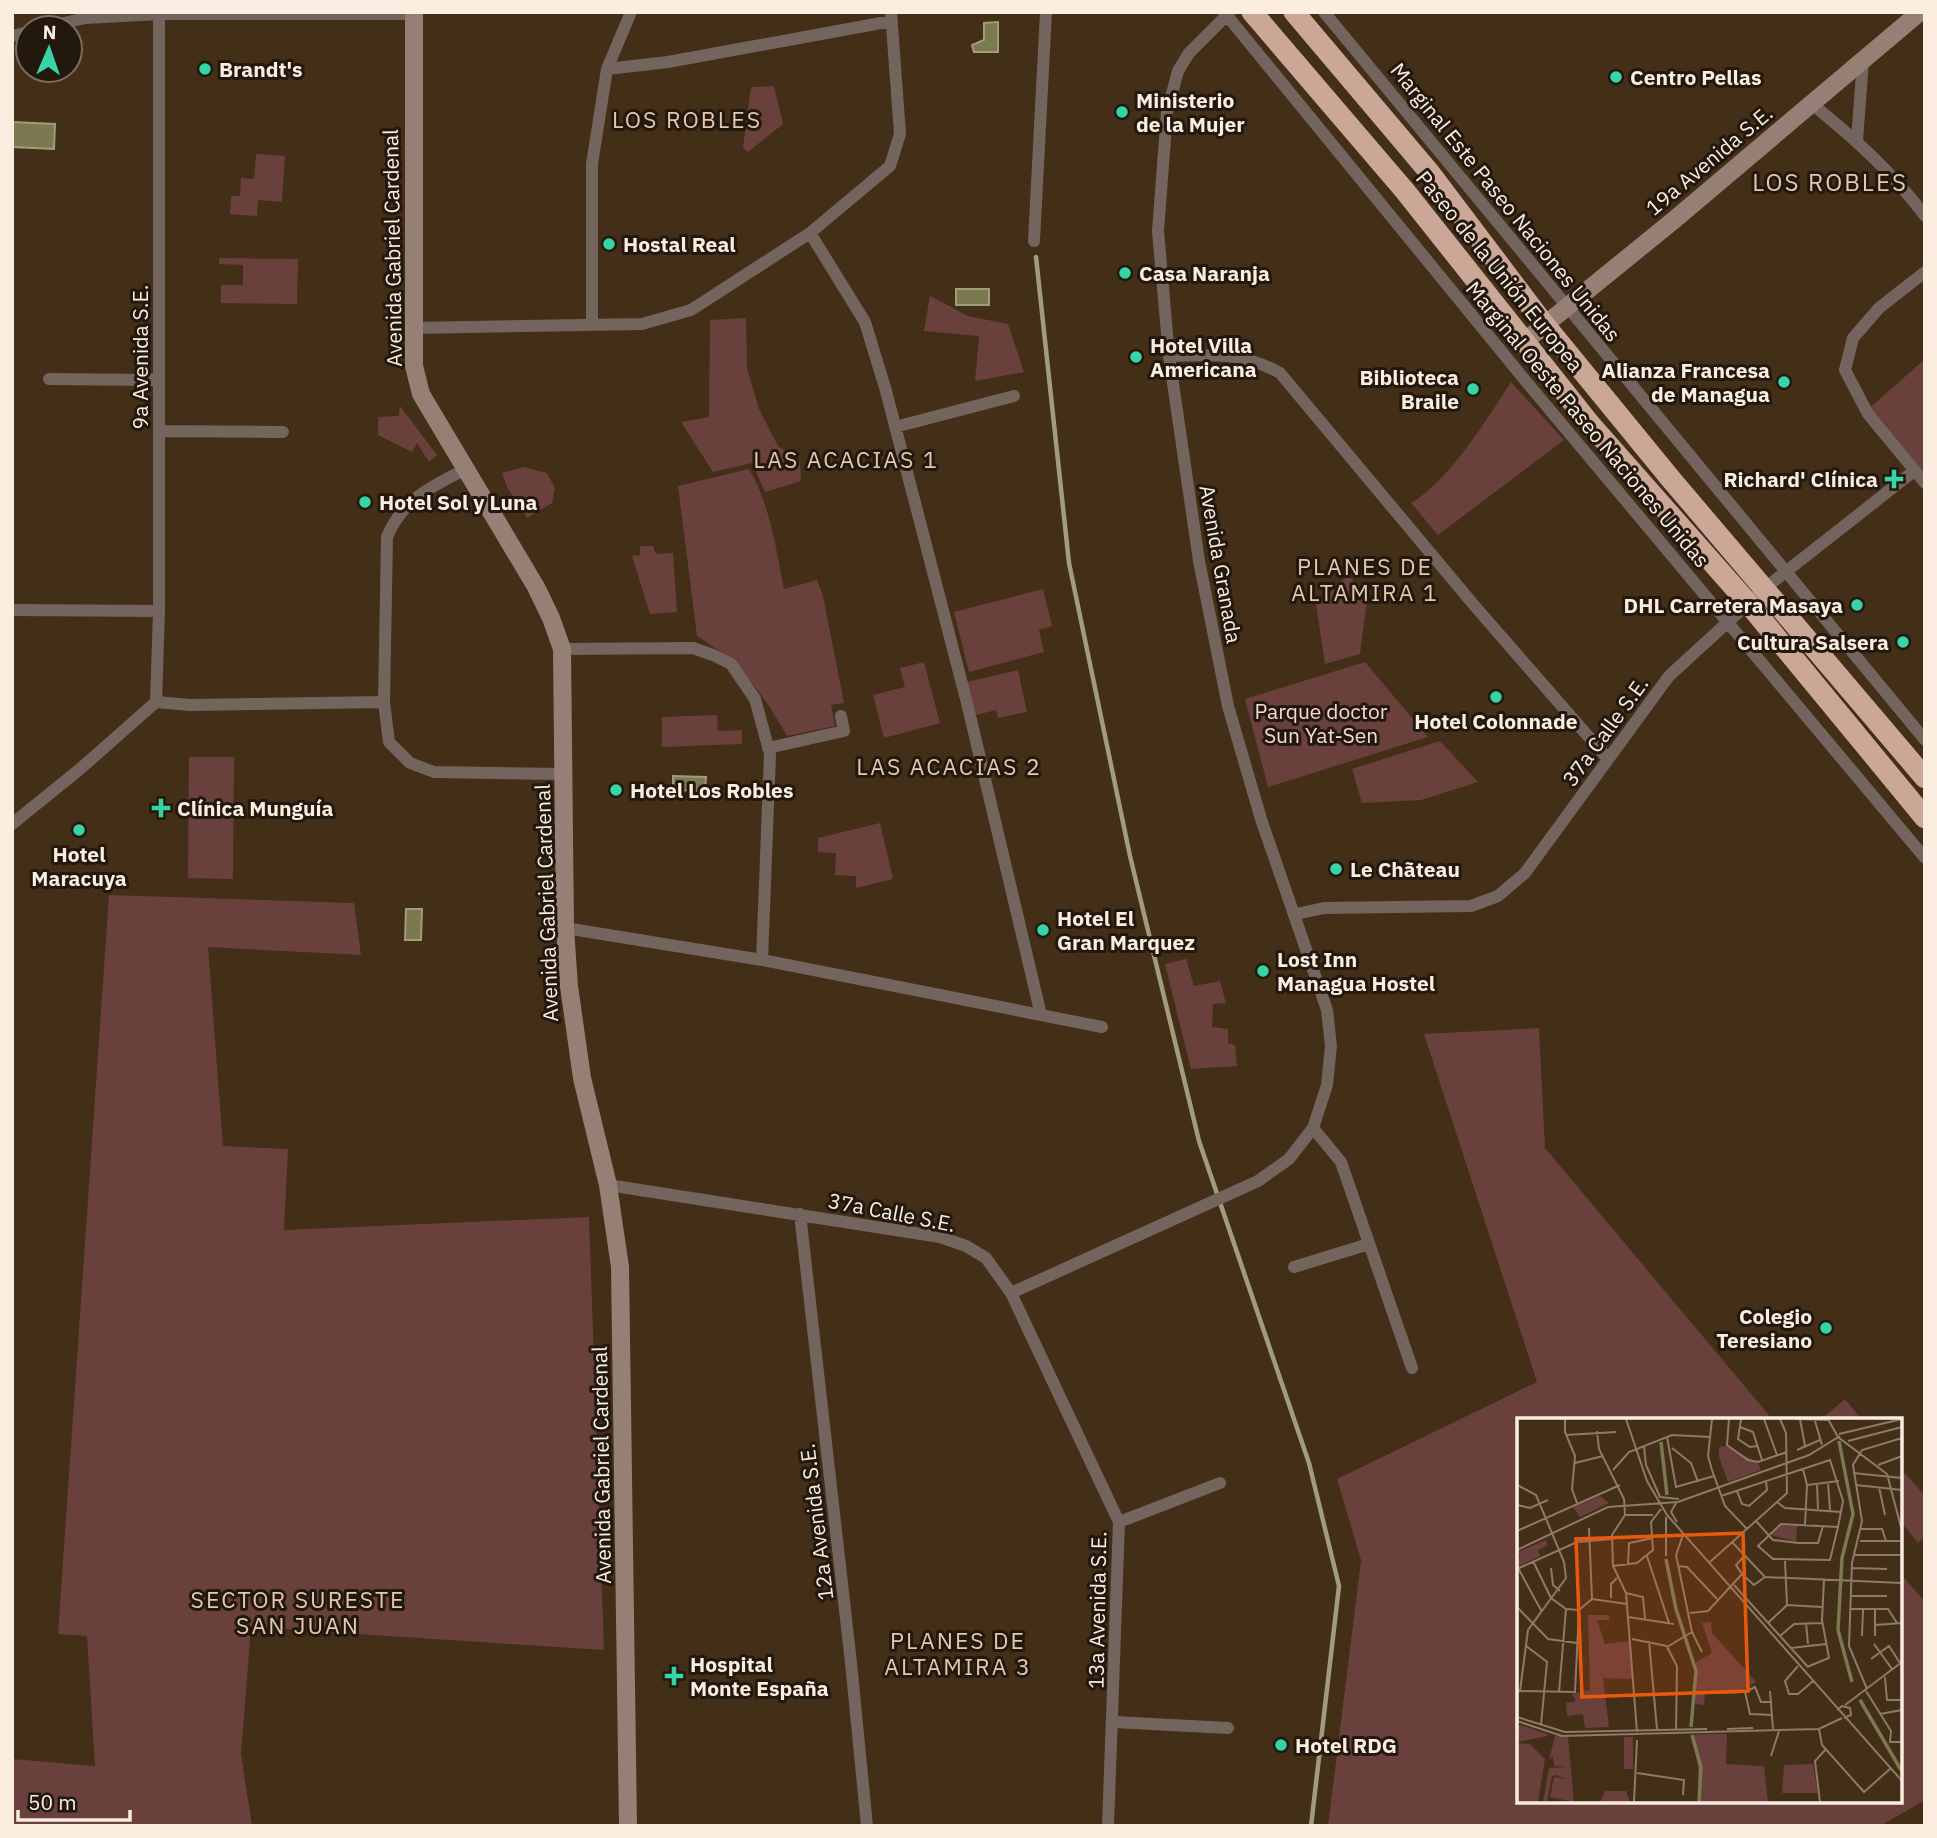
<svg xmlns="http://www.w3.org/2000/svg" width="1937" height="1838" viewBox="0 0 1937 1838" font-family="'IBM Plex Sans',sans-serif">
	<rect width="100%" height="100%" fill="#432e17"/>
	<!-- green -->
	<path fill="#69403c" d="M774,86L783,124L748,152L743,148L751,87Z
		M256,154L285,156L282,202L258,200L257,216L230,214L231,196H240L241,178L254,179Z
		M219,258L298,259L297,304L221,303V285H243V265L219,264Z
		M930,296L968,316L1008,324L1024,372L975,381L979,336L924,331Z
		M746,318L747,368L759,409L778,446L800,462L801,481L765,492L752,463L713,472L681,422L709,417L710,320Z
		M1925,359V483L1866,411Z
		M1511,382L1564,440L1438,535L1411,503C1449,481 1487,419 1511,382Z
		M400,406L437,455L429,462L417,443L412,452L378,435V417L399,416Z
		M523,467L547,473L555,488L552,503L527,518L507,487L502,473Z
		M749,469C770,504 776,549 784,589L817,580L823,596L844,703L831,705L835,726L787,736C764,694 738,661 697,636L678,486Z
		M640,546H653L656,554L673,553L677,612L650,614L632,556L640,555Z
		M1348,576L1368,594L1360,654L1325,664L1316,605Z
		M1043,589L1052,626L1039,630L1044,652L969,672L954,612Z
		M924,662L940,723L884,738L873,695L905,687L900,668Z
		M1365,662L1428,737L1268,787L1245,699Z
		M1018,670L1027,712L998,718L996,710L976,715L967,682Z
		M717,715L718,731L742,730V744L662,747V717Z
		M1440,741L1478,782L1421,800L1362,803L1352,769Z
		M189,757H234L233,879L188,878Z
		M880,823L893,879L856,888V876L835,875L836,853L818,852V838Z
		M109,895L354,903L361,955L208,947L223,1146L288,1149L284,1230L589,1217L604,1650L251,1627L241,1754L252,1826H12V1759L95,1766L87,1636L58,1634Z
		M1186,959L1194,986L1220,981L1226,1003L1213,1004L1212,1027L1228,1029V1043L1235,1045L1237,1066L1191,1069L1165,964Z
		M1539,1028L1545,1148L1773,1420H1519V1801H1900V1573L1925,1602V1800L1880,1826H1328L1361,1560L1337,1479L1537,1382L1424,1034Z
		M1845,1399L1862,1420H1820Z
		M1905,1473L1925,1496V1537L1918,1543L1900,1521V1478Z"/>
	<!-- water -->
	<path fill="#7a7950" stroke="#a19c7b" stroke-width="2" d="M998,22V52H974L972,45L984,40V23Z
		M12,122L55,124L54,149L12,147Z
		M956,289H989V305H956Z
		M673,776L706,777L705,791L673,790Z
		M406,909H422L421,940H405Z"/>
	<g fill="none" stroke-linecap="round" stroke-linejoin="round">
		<!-- stream -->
		<path stroke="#a19c7b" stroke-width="4.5" d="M1036,257L1069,563L1130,856L1199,1141L1309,1463L1339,1586L1311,1826"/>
		<!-- street -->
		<path stroke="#73645e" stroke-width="12" d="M1224,12L1524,379L1925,858
			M1324,12L1925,740
			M44,28L85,18L159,14H414
			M12,36L28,32
			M607,69L631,12
			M1812,104C1854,138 1893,173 1925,216
			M1857,140L1863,61
			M810,233L865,322L886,391L967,703L1041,1015
			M1034,241L1046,12
			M1925,272L1879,308L1853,338L1845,370L1868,414L1925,483
			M592,325V164L607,69L668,62L892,21
			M413,328L642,324L691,310L810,233L890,166L900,134L891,12
			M1169,356C1213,355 1240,351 1280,373L1473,604L1608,759
			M49,379L148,380L159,378
			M895,427L1014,396
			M159,431L283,432
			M466,469C432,486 402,500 387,537L384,702L389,742L410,763L434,772L563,774
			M12,610L159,611
			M562,649L693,648L713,655L731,664L755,699L770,754L762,960
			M156,702L159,611V12
			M768,748L844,731L841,716
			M12,824L80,769L156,702L190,705L384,702
			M1296,914L1324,908L1471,906L1498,896L1525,873L1669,676L1764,589L1914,471
			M565,928L762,960L1102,1027
			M1313,1128L1341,1162L1412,1368
			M608,1185L940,1237L966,1246L986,1258L1011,1293L1119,1522L1108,1826
			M800,1214L851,1663L867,1826
			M1294,1267L1369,1244
			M1011,1293L1258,1181L1289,1159L1313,1128L1327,1085L1331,1046L1327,1010L1261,819L1228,706L1199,561L1169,356L1158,231L1167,112L1178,71L1189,53L1230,12
			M1119,1522L1220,1483
			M1114,1722L1228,1728"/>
		<!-- secondary -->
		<path stroke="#968075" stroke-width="18" d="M414,12V366L421,394L536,587L551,618L562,649L565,928L569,986L582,1078L608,1185L620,1267L628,1826
			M1525,341L1674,220L1920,12"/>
		<!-- highway -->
		<path stroke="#caa797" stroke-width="21" d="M1252,12L1405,191L1590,424L1748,603L1925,818
			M1294,12L1430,173L1544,324L1670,478L1925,778"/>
	</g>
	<!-- markers -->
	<g fill="#36d4a7" stroke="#22180e" stroke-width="2.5">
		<circle cx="205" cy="69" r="7"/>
		<circle cx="1616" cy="77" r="7"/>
		<circle cx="1122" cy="112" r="7"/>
		<circle cx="609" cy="244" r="7"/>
		<circle cx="1125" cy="273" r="7"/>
		<circle cx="1136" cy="357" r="7"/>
		<circle cx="1784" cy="382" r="7"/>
		<circle cx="1473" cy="389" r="7"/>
		<path d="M1890.5 468.5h7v7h7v7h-7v7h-7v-7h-7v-7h7z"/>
		<circle cx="365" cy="502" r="7"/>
		<circle cx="1857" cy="605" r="7"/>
		<circle cx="1903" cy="642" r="7"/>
		<circle cx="1496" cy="697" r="7"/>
		<circle cx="616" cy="790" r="7"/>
		<path d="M157.5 797.5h7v7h7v7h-7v7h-7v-7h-7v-7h7z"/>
		<circle cx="79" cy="830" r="7"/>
		<circle cx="1336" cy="869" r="7"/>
		<circle cx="1043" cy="930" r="7"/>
		<circle cx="1263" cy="971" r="7"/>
		<circle cx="1826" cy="1328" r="7"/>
		<path d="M670.5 1665.5h7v7h7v7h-7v7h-7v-7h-7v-7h7z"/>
		<circle cx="1281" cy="1745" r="7"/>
	</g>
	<g text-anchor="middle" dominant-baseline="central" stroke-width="6" stroke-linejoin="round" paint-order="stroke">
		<!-- poi labels -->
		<g font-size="21" font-weight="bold" fill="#fbede0" stroke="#22180e" text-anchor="start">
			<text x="219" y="69">Brandt's</text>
			<text x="1630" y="77">Centro Pellas</text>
			<text x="1136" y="100">Ministerio<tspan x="1136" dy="24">de la Mujer</tspan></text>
			<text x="623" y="244">Hostal Real</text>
			<text x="1139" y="273">Casa Naranja</text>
			<text x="1150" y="345">Hotel Villa<tspan x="1150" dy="24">Americana</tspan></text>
			<text x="1770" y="370" text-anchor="end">Alianza Francesa<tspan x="1770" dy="24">de Managua</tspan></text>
			<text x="1459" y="377" text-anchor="end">Biblioteca<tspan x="1459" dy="24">Braile</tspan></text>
			<text x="1878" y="479" text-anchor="end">Richard' Clínica</text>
			<text x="379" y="502">Hotel Sol y Luna</text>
			<text x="1843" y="605" text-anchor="end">DHL Carretera Masaya</text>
			<text x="1889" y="642" text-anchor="end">Cultura Salsera</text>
			<text x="1496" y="721" text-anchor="middle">Hotel Colonnade</text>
			<text x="630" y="790">Hotel Los Robles</text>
			<text x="177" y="808">Clínica Munguía</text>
			<text x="79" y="854" text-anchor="middle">Hotel<tspan x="79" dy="24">Maracuya</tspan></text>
			<text x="1350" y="869">Le Chãteau</text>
			<text x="1057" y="918">Hotel El<tspan x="1057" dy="24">Gran Marquez</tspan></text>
			<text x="1277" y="959">Lost Inn<tspan x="1277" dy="24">Managua Hostel</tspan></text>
			<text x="1812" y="1316" text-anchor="end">Colegio<tspan x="1812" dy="24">Teresiano</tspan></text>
			<text x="690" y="1664">Hospital<tspan x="690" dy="24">Monte España</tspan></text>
			<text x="1295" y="1745">Hotel RDG</text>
		</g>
		<!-- street labels -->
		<g font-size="21" fill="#fbede0" stroke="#22180e">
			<text transform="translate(1709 160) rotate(-40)">19a Avenida S.E.</text>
			<text transform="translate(1506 202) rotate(51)">Marginal Este Paseo Naciones Unidas</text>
			<text transform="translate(392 248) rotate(-91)">Avenida Gabriel Cardenal</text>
			<text transform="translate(1500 271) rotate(51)">Paseo de la Unión Europea</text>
			<text transform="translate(140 357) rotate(-90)">9a Avenida S.E.</text>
			<text transform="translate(1588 424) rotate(50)">Marginal Oeste Paseo Naciones Unidas</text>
			<text transform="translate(1221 564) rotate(80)">Avenida Granada</text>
			<text transform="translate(1605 731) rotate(-54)">37a Calle S.E.</text>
			<text transform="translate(546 903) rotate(-92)">Avenida Gabriel Cardenal</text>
			<text transform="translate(892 1212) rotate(11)">37a Calle S.E.</text>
			<text transform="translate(601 1465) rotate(-91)">Avenida Gabriel Cardenal</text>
			<text transform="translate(816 1522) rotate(-97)">12a Avenida S.E.</text>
			<text transform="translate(1097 1610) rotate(-89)">13a Avenida S.E.</text>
		</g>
		<!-- park labels -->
		<g font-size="21" fill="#f6d7d3" stroke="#22180e">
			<text x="1321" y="711">Parque doctor<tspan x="1321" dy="24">Sun Yat-Sen</tspan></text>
		</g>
		<!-- neighbourhood labels -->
		<g font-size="23" letter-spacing="2" fill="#e3c8ae" stroke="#22180e">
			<text x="687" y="119">LOS ROBLES</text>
			<text x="846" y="459">LAS ACACIAS 1</text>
			<text x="1365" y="566">PLANES DE<tspan x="1365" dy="26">ALTAMIRA 1</tspan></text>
			<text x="949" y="766">LAS ACACIAS 2</text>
			<text x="298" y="1599">SECTOR SURESTE<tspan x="298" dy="26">SAN JUAN</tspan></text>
			<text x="958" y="1640">PLANES DE<tspan x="958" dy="26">ALTAMIRA 3</tspan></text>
		</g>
		<!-- quarter labels -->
		<g font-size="24" letter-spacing="2" fill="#e3c8ae" stroke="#22180e">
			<text x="1830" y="182">LOS ROBLES</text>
		</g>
	</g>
	<!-- overview -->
	<g transform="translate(1517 1418)">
		<rect width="385" height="385" fill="#432e17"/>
		<path d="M210,28L241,45L244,52L211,64L202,39V29ZM83,78L92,85L63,99L56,89ZM265,107L280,108L279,124L251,116ZM29,122L31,127L21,132L23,138L0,149V135L4,141L1,134ZM71,197H92L93,202H80L88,226L113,223L116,261L86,260L92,309L68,310L66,296L50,298L49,285L59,283L55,276L73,272ZM194,204L195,215L239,264L219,276H188L187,287L178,286L179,244L195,235L185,205ZM0,306L30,316L31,318L1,324ZM191,316H210L209,346L247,348L251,384H181V349L174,317ZM38,318L51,319L57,384L33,379L37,359L50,361L38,357L35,358L30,384H26L32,350L50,349L37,348L36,338L32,342ZM107,319H116V351H107ZM0,325L13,326L28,341L21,384H0ZM296,346L301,375H265L267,347ZM88,373H109L113,384H83Z" fill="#69403c"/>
		<path fill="none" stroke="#7a7950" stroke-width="3.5" d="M322,23L336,96L325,140L321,212L335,264M144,24L150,77M149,141L159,191L179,253L174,309M343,282L384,352M175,317L184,349L182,384"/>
		<path fill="none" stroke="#8d7a67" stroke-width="2" d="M48,1V14L58,38L55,71L60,85M109,1L130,63L150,97L385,363M195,1L191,38L195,52L208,88L230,111M212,1L210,27L231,42L241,44L270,34M224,1L221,21L233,29L241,28M247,1L260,37M279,1L311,2M283,1L288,28M311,1L321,19L370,56L385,113M298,3L305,27M223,9L236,14L245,42M80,13L82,31L107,81L108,97L95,117L96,148L109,175L120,314M322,16L385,1M49,17L99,14M150,19L159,69L197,58M331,23L385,9M127,29L129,47L143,79L162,81M155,30L174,45L181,64M280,32L303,22M58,45L86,38M361,47L385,38M286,51L290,67L288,107M96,52L112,34L155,17L194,19M336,55L385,60M311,64L313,92M300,66L301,91M0,67L19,77L47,144L49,160L11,212L3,273M290,67L322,63M339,67L385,72M362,69L368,97M220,73L225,86L232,88L250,72L249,63M204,78L313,42L326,83L321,109L313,142L256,141L241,128L264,106L321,109M260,84L268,90L324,94M159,85L154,94L160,104M0,87L13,90L31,82M108,97H136M239,103L256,122L281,125H301L306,108M72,110L75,181M344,111H365L369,123M0,113L103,67M166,117L159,137L175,214M343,123H385M215,124L248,159L385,165M0,132L91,89L161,84L292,37L323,18M228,137L219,147L225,156L237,167L248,159M338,137H385M130,138L152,205M149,138V99M16,143L34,180L49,191L62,192M268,143L270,187M193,144L270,75L269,15L263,1M111,147L112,125L136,120M96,148L120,145L136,132L134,104L144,91M161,148L170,149L200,181M1,150L25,194M34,150L36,167L43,173M335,150L370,151M0,151L60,124L95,121M217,167L291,249M109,175L126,179L128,201M334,178H370M94,180V166L100,160M0,189L31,221L60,225M334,191H371L380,205M62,192L75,181L110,186M173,195L191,193L225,156M111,199L157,206M251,205L270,187L305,189M289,205L291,226M358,207L385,205M175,214L185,234M263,218L277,206L305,205M345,218L346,192M358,218V192M115,221L150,228M132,223L140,311M357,226L375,251M8,227L30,244L24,307M150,229L160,248L159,312M150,229L175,214M274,230L309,226M354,241L372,228L383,245M281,248L268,263L272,276H281L296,263M290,249L312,240L305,202L307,162M368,259L370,282H385M350,271L332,228L335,145L345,103L336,47L345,32L385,20M0,273L58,274L62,192M253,273L256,311M349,273L374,313M42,274L49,191M255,284H244L238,269L228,274L233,296L256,297M328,287L385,244M320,292L325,288L333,290L334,297L327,300M363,296L385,292M0,299L48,314L190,311M0,303L45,318L302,311L325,300M210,311L236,310M302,311L305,327L347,374L374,350M374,313L373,324H385M254,338L262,313M120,355L167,362L166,377M117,384L120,322M303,384L298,343L309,331"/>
		<path fill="#e8590c" fill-opacity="0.15" stroke="#e8590c" stroke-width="3.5" d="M226,115L231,273L65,279L59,121Z"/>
		<rect width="385" height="385" fill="none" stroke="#fbede0" stroke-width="3.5"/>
	</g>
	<!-- border -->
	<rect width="1937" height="1838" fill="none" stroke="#fbede0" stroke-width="28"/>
	<!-- north arrow -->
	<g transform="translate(49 49) rotate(2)"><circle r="33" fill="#22180e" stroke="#796d62" stroke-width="2"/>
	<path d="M0-5L12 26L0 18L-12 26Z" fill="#36d4a7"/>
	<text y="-10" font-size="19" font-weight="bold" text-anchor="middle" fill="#fbede0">N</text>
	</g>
	<!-- scale -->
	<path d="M18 1810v10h112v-10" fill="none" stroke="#fbede0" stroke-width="3.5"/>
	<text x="28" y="1810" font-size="21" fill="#fbede0" stroke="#22180e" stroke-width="5" paint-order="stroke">50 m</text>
</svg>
